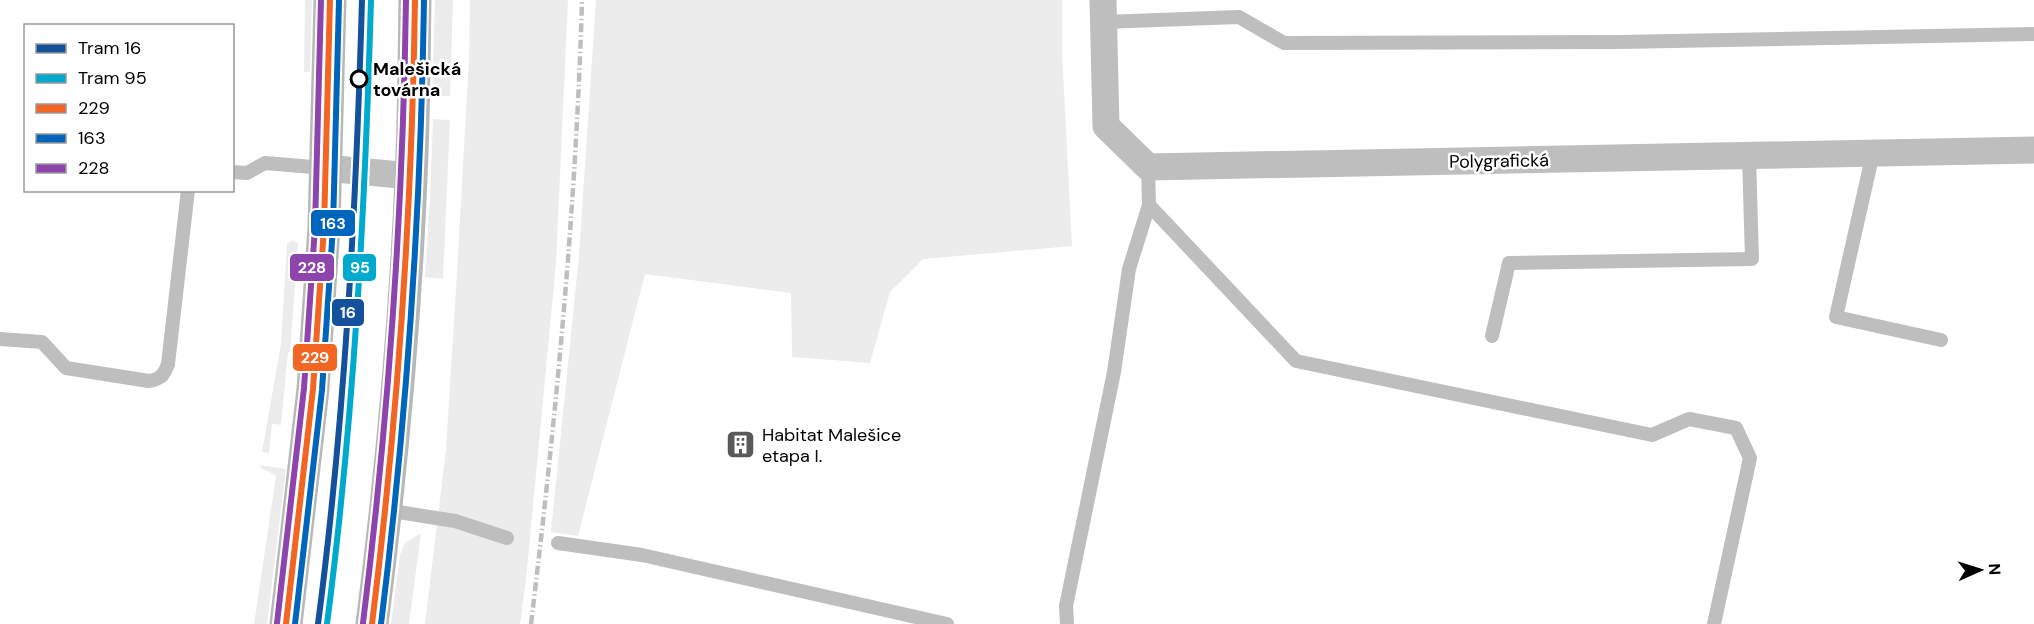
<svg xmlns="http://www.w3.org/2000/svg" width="2034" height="624" viewBox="0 0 2034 624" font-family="'DM Sans',sans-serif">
	<rect width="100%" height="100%" fill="#fff"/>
	<!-- green -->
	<path fill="#ececec" d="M305,0H312L310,72H304Z
		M435,0H453L450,96H432Z
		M470,0H568L556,263L526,580L520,624H425L446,449L456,289L469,59Z
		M596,0H1062V52L1072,246L923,259L890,292L870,363L792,357L791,293L645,274L578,536L551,532L579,255Z
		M433,119L450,120L443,279L425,277L430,198Z
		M293,240L298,244L290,352H288L281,425L272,424L269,453L262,452L281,344L287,244Z
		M261,465L286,469L267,624H254L276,476L260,467Z
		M421,533L409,624H391L400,555L405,543Z"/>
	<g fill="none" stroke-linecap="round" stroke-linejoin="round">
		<!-- service -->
		<path stroke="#bebebe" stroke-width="14" d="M1103,22L1239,17L1284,43L1619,42L2034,34
			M1873,153L1836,317L1941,340
			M1148,167L1149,205L1296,361L1652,435L1689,419L1736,428L1750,458L1714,624
			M232,172L247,173L265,163L325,168
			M1492,336L1509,263L1752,259L1749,156
			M0,339L42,342L66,368L149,381C161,379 164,375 168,364L188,190
			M386,510L455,521L507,538
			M558,543L642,555L947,624
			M1067,624L1066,606L1114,372L1129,269L1149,205"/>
		<!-- minor -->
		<path stroke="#bebebe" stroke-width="27" d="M1103,0L1106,126L1148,167L2034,150
			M325,168L411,176"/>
		<!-- secondary -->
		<path stroke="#b8b8b8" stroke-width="33" d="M286,624L313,389L324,227L330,0
			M372,624C391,476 405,326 411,177C414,118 414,59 415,0"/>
		<!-- rail -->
		<path stroke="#bebebe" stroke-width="4.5" stroke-dasharray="9 3 1.5 3" stroke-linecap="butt" d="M531,624C556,417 576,209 582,0"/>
		<defs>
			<path id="bus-1" d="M286,624L313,389L324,227L330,0
				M372,624C398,416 412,210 415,0"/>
			<path id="bus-2" d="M295,624L322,390L333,227L339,0
				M381,624C407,416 421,209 424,0"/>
			<path id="bus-3" d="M277,623L304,388L315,227L321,0
				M363,623C389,415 403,209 406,0"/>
		</defs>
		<!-- bus-1 casing -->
		<use href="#bus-1" stroke="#fff" stroke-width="10"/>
		<!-- bus-2 casing -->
		<use href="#bus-2" stroke="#fff" stroke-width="10"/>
		<!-- bus-3 casing -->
		<use href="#bus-3" stroke="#fff" stroke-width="10"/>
		<!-- bus-1 -->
		<use href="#bus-1" stroke="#f26522" stroke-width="6"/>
		<!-- bus-2 -->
		<use href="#bus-2" stroke="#0065bd" stroke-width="6"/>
		<!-- bus-3 -->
		<use href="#bus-3" stroke="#8e44ad" stroke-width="6"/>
		<defs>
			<path id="tram-1" d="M318,624C345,417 356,209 362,0"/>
			<path id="tram-2" d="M327,624C354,417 365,209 371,0"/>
		</defs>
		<!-- tram-1 casing -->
		<use href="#tram-1" stroke="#fff" stroke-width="10"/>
		<!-- tram-2 casing -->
		<use href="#tram-2" stroke="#fff" stroke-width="10"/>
		<!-- tram-1 -->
		<use href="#tram-1" stroke="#13519c" stroke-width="6"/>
		<!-- tram-2 -->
		<use href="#tram-2" stroke="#00a9ce" stroke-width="6"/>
	</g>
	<!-- icons -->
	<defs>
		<symbol id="building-square" viewBox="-11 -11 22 22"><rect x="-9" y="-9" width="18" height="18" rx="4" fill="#595959" stroke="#fff"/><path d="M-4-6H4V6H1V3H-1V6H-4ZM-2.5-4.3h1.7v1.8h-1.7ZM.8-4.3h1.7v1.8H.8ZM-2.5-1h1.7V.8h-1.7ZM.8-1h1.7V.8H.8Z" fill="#fff"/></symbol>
	</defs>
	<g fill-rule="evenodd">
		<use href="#building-square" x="724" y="428" width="33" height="33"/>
	</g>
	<!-- markers -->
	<circle fill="#fff" stroke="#000" stroke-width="3" cx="359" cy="79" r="8"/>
	<g text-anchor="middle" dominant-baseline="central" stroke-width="5" stroke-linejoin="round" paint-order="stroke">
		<!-- stop labels -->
		<g font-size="18" font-weight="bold" fill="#000" stroke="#fff" text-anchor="start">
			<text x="373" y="69">Malešická<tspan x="373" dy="21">továrna</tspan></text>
		</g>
		<!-- street labels -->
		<g font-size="18" fill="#000" stroke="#fff">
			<text transform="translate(1499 161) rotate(-1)">Polygrafická</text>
		</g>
		<!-- poi labels -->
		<g font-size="18" fill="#000" stroke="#fff" text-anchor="start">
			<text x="762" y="435">Habitat Malešice<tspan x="762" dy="21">etapa I.</tspan></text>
		</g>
	</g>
	<g stroke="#fff" stroke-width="2">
		<rect x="310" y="209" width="46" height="28" rx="6" fill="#0065bd"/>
		<rect x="289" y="253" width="46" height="29" rx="6" fill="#8e44ad"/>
		<rect x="342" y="253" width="35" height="29" rx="6" fill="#00a9ce"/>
		<rect x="331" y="298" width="34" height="29" rx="6" fill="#13519c"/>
		<rect x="292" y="343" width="46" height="29" rx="6" fill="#f26522"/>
	</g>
	<g font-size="16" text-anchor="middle" font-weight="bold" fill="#fff">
		<text x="333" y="229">163</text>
		<text x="312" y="273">228</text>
		<text x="360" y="273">95</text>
		<text x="348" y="318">16</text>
		<text x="315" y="363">229</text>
	</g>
	<!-- legend -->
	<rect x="24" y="24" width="210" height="168" fill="#ffffff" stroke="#999999" stroke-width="1.5"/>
	<rect x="36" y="44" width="30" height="9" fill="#13519c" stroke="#999999" stroke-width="1.5"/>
	<text x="78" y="54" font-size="18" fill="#000000">Tram 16</text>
	<rect x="36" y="74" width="30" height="9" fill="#00a9ce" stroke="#999999" stroke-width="1.5"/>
	<text x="78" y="84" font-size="18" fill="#000000">Tram 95</text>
	<rect x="36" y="104" width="30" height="9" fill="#f26522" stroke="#999999" stroke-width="1.5"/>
	<text x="78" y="114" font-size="18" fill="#000000">229</text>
	<rect x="36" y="134" width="30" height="9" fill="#0065bd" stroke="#999999" stroke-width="1.5"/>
	<text x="78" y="144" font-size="18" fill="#000000">163</text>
	<rect x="36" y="164" width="30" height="9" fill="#8e44ad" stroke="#999999" stroke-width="1.5"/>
	<text x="78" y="174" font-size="18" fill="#000000">228</text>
	<!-- north arrow -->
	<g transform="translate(1980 570) rotate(87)" stroke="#ffffff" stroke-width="4.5" paint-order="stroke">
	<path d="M0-4.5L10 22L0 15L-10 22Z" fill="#000000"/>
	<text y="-9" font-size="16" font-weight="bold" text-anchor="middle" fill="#000000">N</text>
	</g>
</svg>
